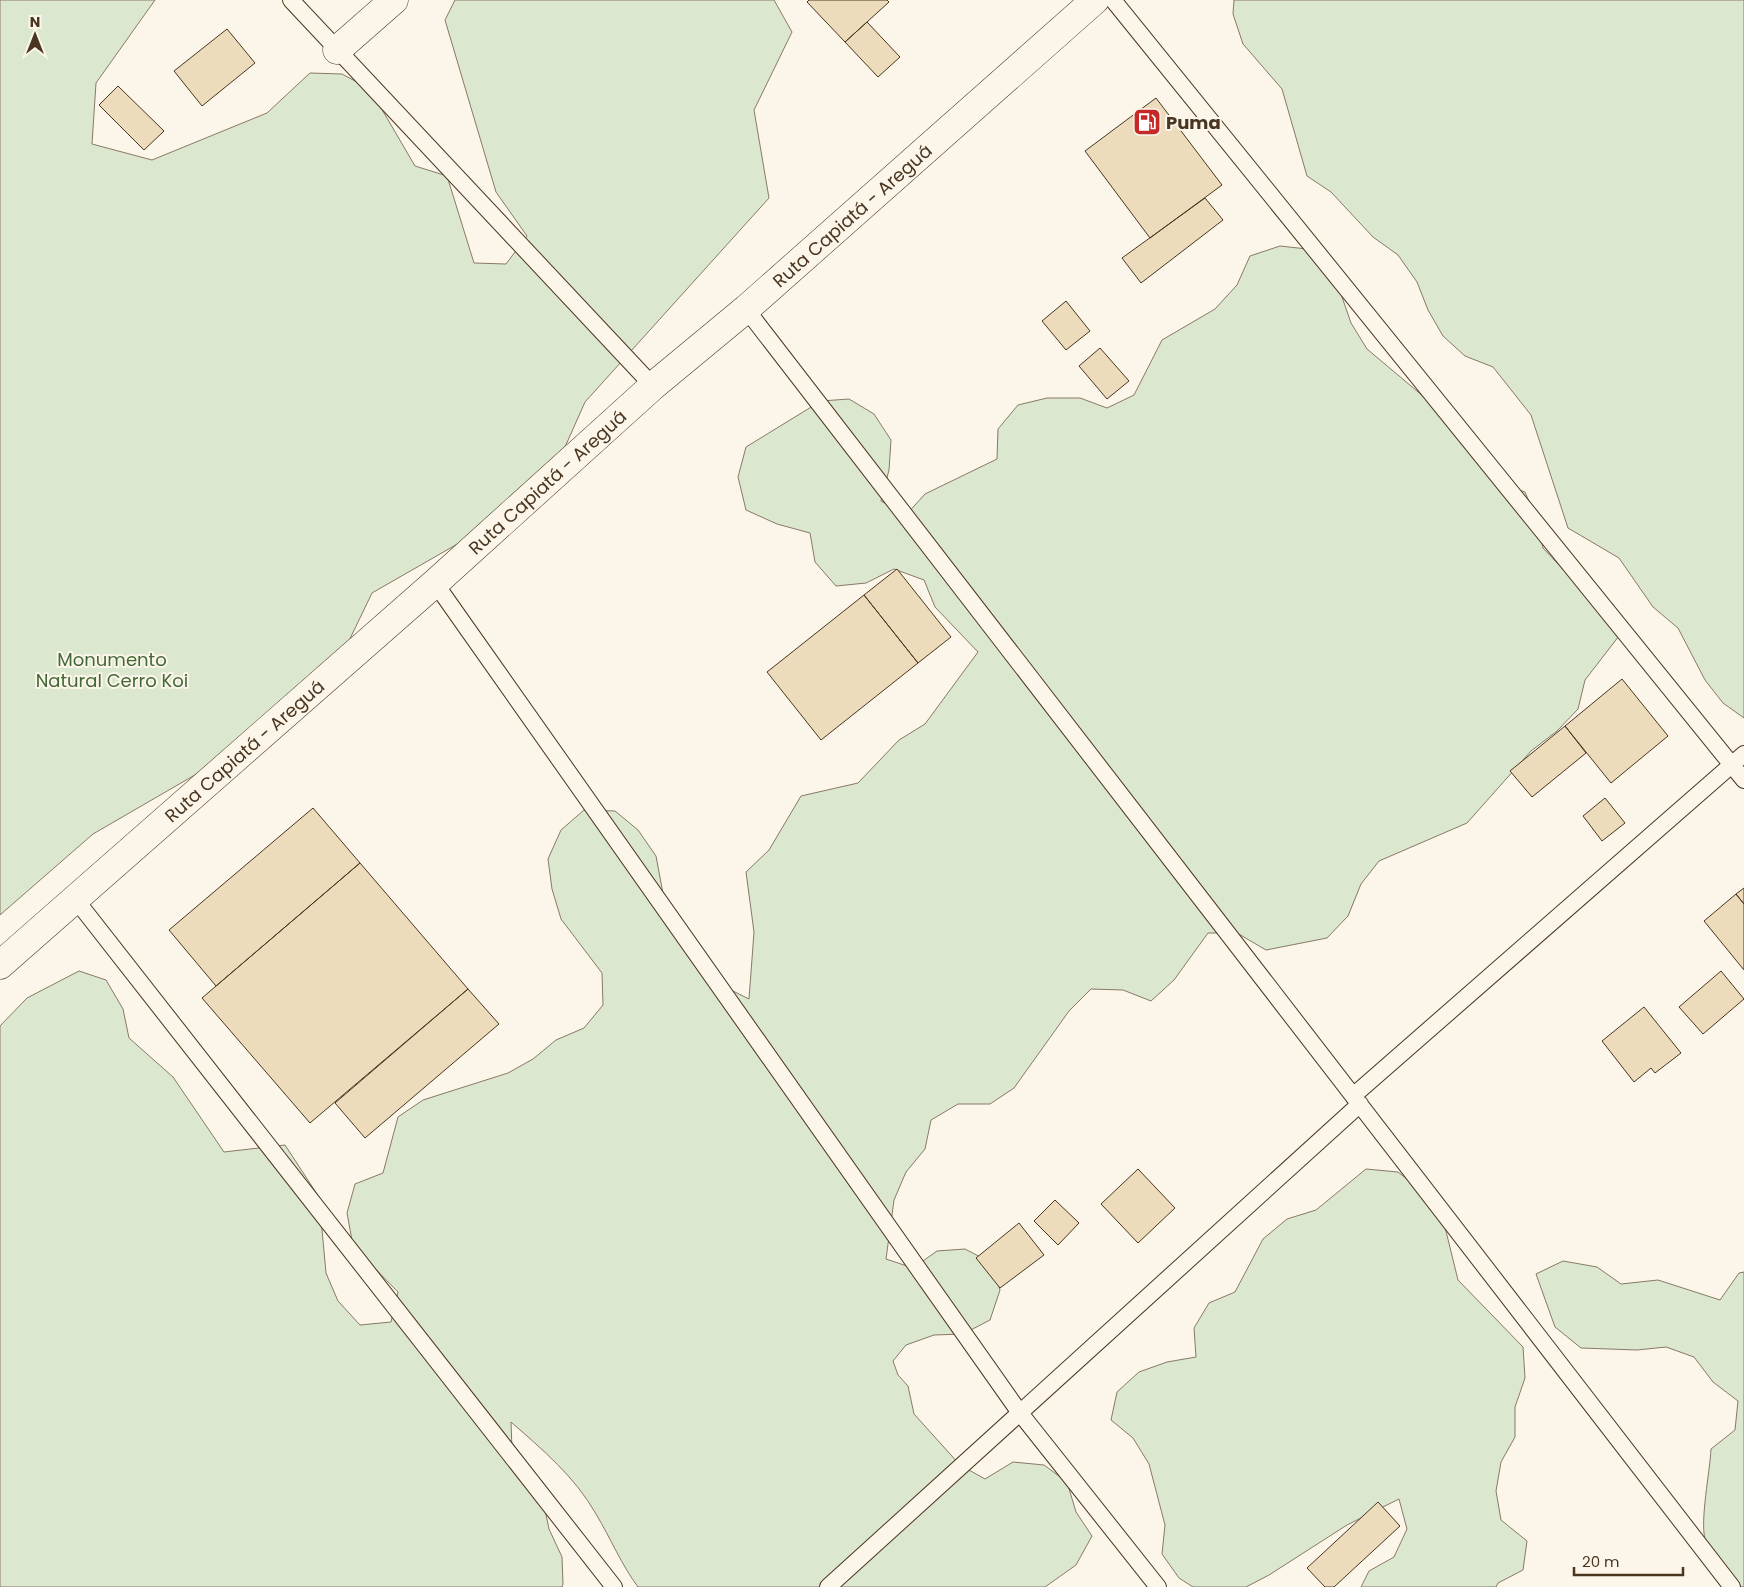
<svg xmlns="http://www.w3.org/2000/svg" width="1744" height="1587" viewBox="0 0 1744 1587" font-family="Poppins,sans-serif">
	<rect width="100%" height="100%" fill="#fbf6e9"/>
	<!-- green -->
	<path fill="#dce7d0" stroke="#887966" d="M0,0H155L96,83L92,144L152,160L267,113L310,73L342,74L370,89L415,166L447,176L474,263L506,264L527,236L496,192L445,20L455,0H774L792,32L754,110L769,198L585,402L561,456L480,531L372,593L319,703L93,834L0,915Z
		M1234,0H1744V718L1723,703L1705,680L1678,628L1653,607L1619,558L1568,528L1531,415L1493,367L1465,356L1443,336L1428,310L1417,282L1398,255L1373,237L1331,192L1307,176L1282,89L1243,44L1233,14Z
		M1280,246L1307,249L1331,265L1351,323L1367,349L1436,407L1497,482L1525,492L1537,520L1543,548L1622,632L1585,680L1578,709L1557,731L1531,751L1467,823L1379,861L1361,884L1348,916L1327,938L1266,950L1237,933H1208L1174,980L1151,1001L1123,990L1091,989L1069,1011L1014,1088L990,1104H958L931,1120L925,1149L906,1172L894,1200L886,1259L913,1268L937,1251L965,1249L990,1262L1000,1290L990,1320L963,1334L934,1335L906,1345L893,1361L898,1375L908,1386L914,1414L960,1465L985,1479L1013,1462L1044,1465L1067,1482L1076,1512L1092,1536L1076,1565L1045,1587H638C621,1564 611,1539 596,1514C575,1477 543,1450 511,1422L512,1450L543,1500L549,1529L562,1557L563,1584L562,1587H0V1026L27,998L79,971L106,980L123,1009L129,1038L173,1077L224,1152L285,1145L319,1197L326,1273L338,1301L360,1325L391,1322L398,1292L353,1246L347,1213L355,1184L383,1173L398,1117L423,1100L508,1073L533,1059L556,1040L584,1028L603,1005L602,973L561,919L552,889L548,859L561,830L584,810L615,811L638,830L656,856L667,915L723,986L749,999L754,932L746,872L769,850L801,796L858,783L899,740L925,724L978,652L935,607L924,580L894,569L866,583L836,586L815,562L810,533L777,524L746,510L738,477L746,447L821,401L849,399L874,414L891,440L889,470L881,501L906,515L925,494L997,459L998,429L1018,405L1047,398H1080L1107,408L1134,395L1162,340L1215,309L1237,285L1250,256Z
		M1366,1169L1398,1172L1423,1191L1443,1219L1458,1280L1523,1347L1525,1378L1515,1407V1437L1501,1462L1496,1491L1501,1520L1527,1541L1523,1570L1498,1583L1496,1587H1361L1369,1571L1394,1557L1407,1529L1399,1499L1347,1525L1269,1575L1246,1587H1193L1179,1578L1162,1554L1165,1525L1149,1464L1133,1438L1111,1420L1117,1392L1139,1372L1167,1362L1196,1357L1194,1328L1209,1303L1235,1292L1263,1239L1287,1219L1316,1210Z
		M1563,1261L1597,1267L1621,1284L1658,1280L1720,1300L1739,1273L1744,1272V1587H1740C1732,1576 1709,1549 1705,1539C1700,1520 1710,1471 1711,1449L1735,1430L1738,1401L1713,1382L1694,1357L1666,1347L1637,1350L1581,1348L1555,1327L1536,1274Z"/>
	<!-- building -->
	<path fill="#ecdcbc" stroke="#4a3520" d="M809,0H887L889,2L845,42L807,2Z
		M867,22L900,57L878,77L845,42Z
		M227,29L255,63L202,106L174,71Z
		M118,86L164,131L144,150L99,105Z
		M1156,98L1222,185L1150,238L1085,151Z
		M1205,198L1223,220L1141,283L1122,258Z
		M1066,301L1090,331L1066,350L1042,321Z
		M1100,348L1129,381L1107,399L1079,366Z
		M897,569L951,637L918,663L864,595Z
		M864,595L918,663L821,740L767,672Z
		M1622,679L1668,736L1611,783L1565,726Z
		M1565,726L1586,753L1532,797L1510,771Z
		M1605,798L1625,823L1602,841L1583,816Z
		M313,808L360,863L216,986L169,930Z
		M360,863L468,989L310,1123L202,998Z
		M1744,888V904L1736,894Z
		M1736,894L1744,904V970L1704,921Z
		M1721,971L1744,999L1703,1034L1679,1007Z
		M468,989L499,1024L365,1138L335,1103Z
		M1644,1007L1681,1053L1655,1073L1651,1068L1634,1082L1602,1041Z
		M1138,1169L1175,1208L1138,1243L1101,1204Z
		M1055,1200L1079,1223L1058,1245L1034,1221Z
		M1019,1223L1044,1255L1000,1288L976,1258Z
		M1378,1502L1400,1526L1334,1587H1325L1307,1568Z"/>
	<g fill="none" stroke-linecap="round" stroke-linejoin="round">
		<defs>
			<path id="service" d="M291,0L653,386
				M1113,0L1744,780
				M746,309L1732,1587
				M435,583L1020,1413L1158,1587
				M76,900L614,1587
				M1353,1096L1744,754
				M828,1587L1360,1104"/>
			<path id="minor" d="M337,50L394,0"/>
			<g id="primary">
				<path id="s1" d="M0,965L435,583L653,386L746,309L1095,0"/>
			</g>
		</defs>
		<!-- service casing -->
		<use href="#service" stroke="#4a3520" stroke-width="18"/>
		<!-- minor casing -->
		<use href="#minor" stroke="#4a3520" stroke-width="29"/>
		<!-- primary casing -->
		<use href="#primary" stroke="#4a3520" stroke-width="29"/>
		<!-- service -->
		<use href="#service" stroke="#fbf6e9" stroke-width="16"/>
		<!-- minor -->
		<use href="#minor" stroke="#fbf6e9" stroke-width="28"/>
		<!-- primary -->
		<use href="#primary" stroke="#fbf6e9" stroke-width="28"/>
	</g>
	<!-- icons -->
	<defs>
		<symbol id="fuel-square" viewBox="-11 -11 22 22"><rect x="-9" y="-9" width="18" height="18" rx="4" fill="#c62828" stroke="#fbf6e9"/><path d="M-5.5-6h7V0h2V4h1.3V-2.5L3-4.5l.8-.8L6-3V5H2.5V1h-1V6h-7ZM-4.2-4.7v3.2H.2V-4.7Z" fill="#fff"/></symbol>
	</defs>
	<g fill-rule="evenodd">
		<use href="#fuel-square" x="1131" y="106" width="32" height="32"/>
	</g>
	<g text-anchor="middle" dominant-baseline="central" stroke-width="4" stroke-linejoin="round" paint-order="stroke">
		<!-- poi labels -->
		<g font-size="18" font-weight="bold" fill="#4a3520" stroke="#fbf6e9" text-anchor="start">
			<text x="1166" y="122">Puma</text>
		</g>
		<!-- street labels -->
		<g font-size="18" fill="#4a3520" stroke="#fbf6e9">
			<text stroke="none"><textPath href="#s1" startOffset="1135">Ruta Capiatá - Areguá</textPath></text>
			<text stroke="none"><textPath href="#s1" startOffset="730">Ruta Capiatá - Areguá</textPath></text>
			<text stroke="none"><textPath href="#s1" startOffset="325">Ruta Capiatá - Areguá</textPath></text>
		</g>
		<!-- park labels -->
		<g font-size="18" fill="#436837" stroke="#fbf6e9">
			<text x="112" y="659">Monumento<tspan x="112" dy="21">Natural Cerro Koi</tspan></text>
		</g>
	</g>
	<!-- north arrow -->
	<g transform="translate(35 35)" stroke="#fbf6e9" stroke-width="4" paint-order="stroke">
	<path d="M0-4L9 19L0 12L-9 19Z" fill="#4a3520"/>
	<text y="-8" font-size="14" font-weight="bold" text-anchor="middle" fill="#4a3520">N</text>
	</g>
	<!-- scale -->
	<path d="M1574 1567v8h109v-8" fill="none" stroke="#4a3520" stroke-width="2.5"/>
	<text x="1582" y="1567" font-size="15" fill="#4a3520" stroke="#fbf6e9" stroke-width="4" paint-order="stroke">20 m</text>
</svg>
